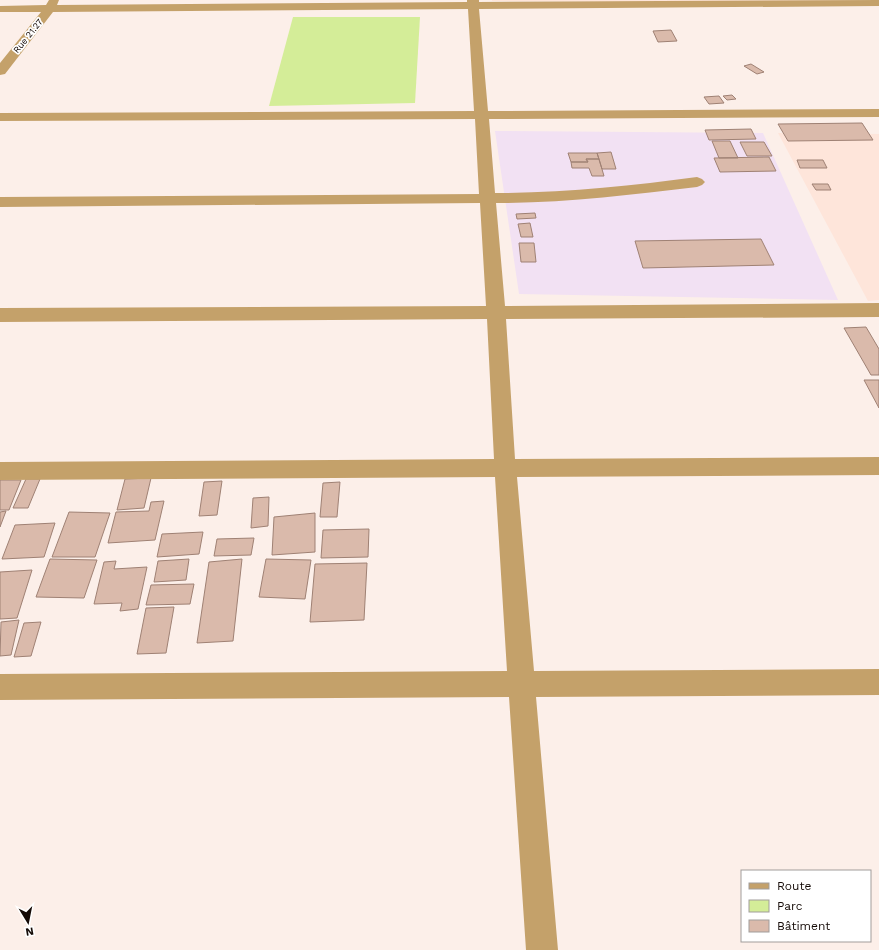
<svg xmlns="http://www.w3.org/2000/svg" width="879" height="950" viewBox="0 0 879 950" font-family="'Work Sans',sans-serif">
	<rect width="100%" height="100%" fill="#fcefe9"/>
	<!-- built -->
	<path fill="#fee5da" d="M492,0H859L860,2L492,1Z
		M778,133L879,134V300L868,301Z"/>
	<!-- medical -->
	<path fill="#f2e1f3" d="M495,131L763,133L838,300L519,294Z"/>
	<!-- green -->
	<path fill="#d4ed98" d="M293,17H420L415,103L269,106Z"/>
	<!-- building -->
	<path fill="#dabaab" stroke="#9f8174" d="M671,30L677,41L658,42L653,31Z
		M751,64L764,72L757,74L744,66Z
		M732,95L736,99L727,100L723,96Z
		M719,96L724,103L709,104L704,97Z
		M862,123L873,140L788,141L778,124Z
		M751,129L756,139L709,140L705,130Z
		M712,141H730L738,158H719Z
		M740,142H764L772,156H747Z
		M611,152L616,169H602L597,153Z
		M568,153H597L599,159H586L588,162H571Z
		M769,157L776,171L720,172L714,158Z
		M586,159H599L604,176H592L589,168H572L571,162H588Z
		M797,160H823L827,168H800Z
		M812,184H828L831,190H816Z
		M535,213L536,218L517,219L516,214Z
		M530,223L533,237H521L518,224Z
		M761,239L774,265L643,268L635,241Z
		M519,243H534L536,262H521Z
		M866,327L879,349V375H871L844,328Z
		M864,380H879V408Z
		M151,478L144,508L117,510L125,479Z
		M26,479H40L28,508H13Z
		M0,480H21L9,510H0Z
		M222,481L217,515L199,516L204,482Z
		M340,482L337,517H320L323,483Z
		M269,497L268,526L251,528L253,498Z
		M164,501L155,540L108,543L116,512L149,511L151,502Z
		M6,511L0,527V512Z
		M69,512L110,513L95,557H52Z
		M315,513V552L272,555L274,517Z
		M55,523L44,557L2,559L15,525Z
		M369,529L368,557L321,558L323,530Z
		M203,532L199,554L157,557L162,534Z
		M254,538L251,555L214,556L217,539Z
		M50,559L97,560L84,598L36,597Z
		M189,559L186,580L154,582L158,561Z
		M242,559L233,641L197,643L209,562Z
		M266,559L311,560L305,599L259,597Z
		M116,561L114,569L147,567L138,609L120,611L122,603L94,604L104,562Z
		M367,563L364,620L310,622L315,564Z
		M32,570L17,618L0,619V572Z
		M194,584L190,604L146,605L151,585Z
		M174,607L166,653L137,654L146,608Z
		M19,620L11,655L0,656L1,622Z
		M41,622L31,656L14,657L24,623Z"/>
	<g fill="none" stroke-linecap="round" stroke-linejoin="round">
		<!-- minor -->
		<path fill="#c4a16a" fill-rule="evenodd" d="M49,0H59L57,5L467,2V0H479V2L879,0V6L479,9L488,111L879,109V117L489,119L495,193C563,193 630,186 697,177L702,179L705,182L702,185L697,187C630,195 564,203 496,203L505,306L879,303V317L506,319L515,459L879,457V475L517,477L534,671L879,669V695L536,697L558,950H526L509,697L0,700V674L507,671L495,477L0,480V462L494,459L487,319L0,322V308L486,306L480,203L0,207V197L479,194L475,119L0,121V113L474,111L468,9L53,12L5,74L0,75V63L41,12H0V6L46,5Z"/>
	</g>
	<g text-anchor="middle" dominant-baseline="central" stroke-width="3.5" stroke-linejoin="round" paint-order="stroke">
		<!-- far-street labels -->
		<g font-size="9" fill="#140a06" stroke="#fff">
			<text transform="translate(28 36) rotate(-51)">Rue 21.27</text>
		</g>
	</g>
	<!-- legend -->
	<rect x="741" y="870" width="130" height="72" fill="#ffffff" stroke="#a19d9b"/>
	<rect x="749" y="883" width="20" height="6" fill="#c4a16a" stroke="#a19d9b"/>
	<text x="777" y="890" font-size="12" fill="#140a06">Route</text>
	<rect x="749" y="900" width="20" height="12" fill="#d4ed98" stroke="#a19d9b"/>
	<text x="777" y="910" font-size="12" fill="#140a06">Parc</text>
	<rect x="749" y="920" width="20" height="12" fill="#dabaab" stroke="#a19d9b"/>
	<text x="777" y="930" font-size="12" fill="#140a06">Bâtiment</text>
	<!-- north arrow -->
	<g transform="translate(28 922) rotate(170)" stroke="#ffffff" stroke-width="3" paint-order="stroke">
	<path d="M0-3L7 15L0 10L-7 15Z" fill="#140a06"/>
	<text y="-6" font-size="11" font-weight="bold" text-anchor="middle" fill="#140a06">N</text>
	</g>
</svg>
